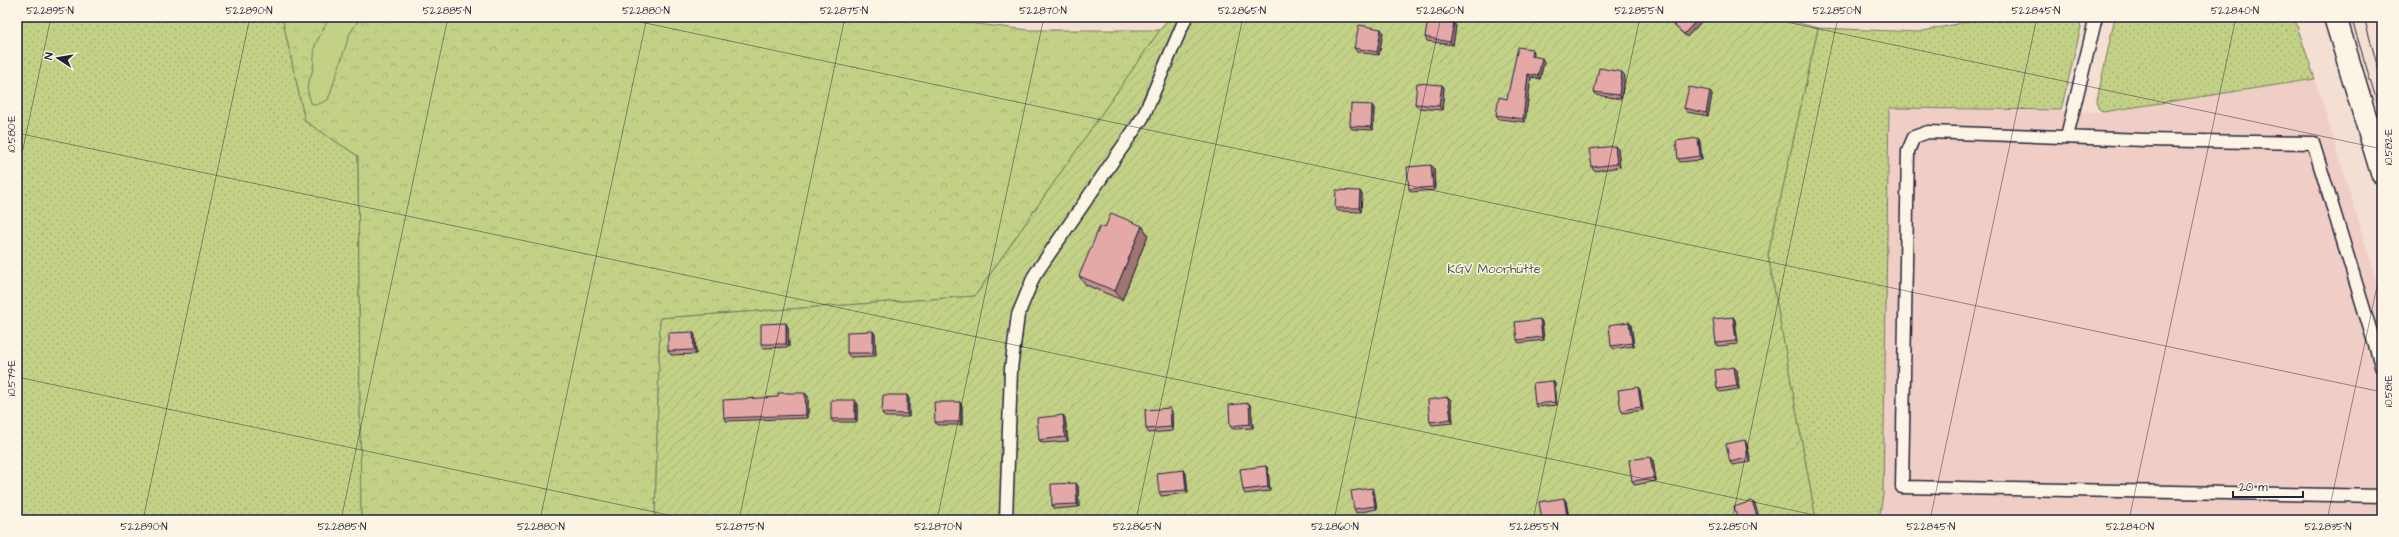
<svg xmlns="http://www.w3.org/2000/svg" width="2399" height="537" font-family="'Architects Daughter',sans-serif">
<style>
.built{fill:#f0cec5}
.grass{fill:url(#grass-dots);stroke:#727a60}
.forest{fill:url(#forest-crowns);stroke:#727a60}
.park{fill:#c2d186;stroke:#727a60}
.garden{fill:url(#garden-furrows);stroke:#727a60}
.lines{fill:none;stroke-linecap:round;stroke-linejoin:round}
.service-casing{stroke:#22223b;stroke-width:15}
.primary-casing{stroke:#22223b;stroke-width:25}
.service{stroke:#fcf5e5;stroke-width:12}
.primary{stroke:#fcf5e5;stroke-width:22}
.tram{stroke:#22223b;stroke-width:1}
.wall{fill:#c49190;stroke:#22223b}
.shaded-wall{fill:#a07675;stroke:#22223b}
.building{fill:#e4a9a7;stroke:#22223b}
.ticks{fill:none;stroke:#22223b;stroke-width:1;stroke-opacity:0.45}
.labels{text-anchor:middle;stroke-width:3;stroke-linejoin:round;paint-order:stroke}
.park-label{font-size:13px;fill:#525752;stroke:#fcf5e5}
.neatline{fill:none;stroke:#22223b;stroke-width:1.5}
.ticks-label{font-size:10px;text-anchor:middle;fill:#22223b}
</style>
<defs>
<pattern id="grass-dots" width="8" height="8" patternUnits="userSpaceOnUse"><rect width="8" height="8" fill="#c2d186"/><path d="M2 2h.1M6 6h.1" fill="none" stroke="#a6b375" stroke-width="1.8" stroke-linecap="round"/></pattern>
<pattern id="forest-crowns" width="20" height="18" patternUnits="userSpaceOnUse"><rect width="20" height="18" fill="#c2d186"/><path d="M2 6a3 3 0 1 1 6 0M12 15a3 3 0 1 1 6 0" fill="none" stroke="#a6b375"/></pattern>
<pattern id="garden-furrows" width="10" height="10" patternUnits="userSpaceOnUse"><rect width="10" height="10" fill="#c2d186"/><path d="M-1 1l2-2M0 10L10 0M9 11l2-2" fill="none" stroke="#a6b375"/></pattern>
</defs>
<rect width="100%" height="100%" fill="#f5ded2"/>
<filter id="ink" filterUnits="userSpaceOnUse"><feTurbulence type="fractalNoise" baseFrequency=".025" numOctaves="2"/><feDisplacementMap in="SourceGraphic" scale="8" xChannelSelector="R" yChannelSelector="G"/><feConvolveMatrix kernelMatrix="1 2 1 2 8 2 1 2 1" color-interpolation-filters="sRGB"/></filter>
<g filter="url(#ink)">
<path class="built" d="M2315,79l67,220v221h-503l4,-25 6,-387 214,4z"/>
<path class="grass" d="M17,17h265l23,104 53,35 3,364h-344z
M1989,17h89l3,10 -20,83 -172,-2 -6,387 -4,25h-63l-48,-265 50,-227 101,4z
M2115,17h179l21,62 -212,33 -5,-4 -1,-8z"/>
<path class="forest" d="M282,17h635l112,13h131l-185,266 -315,22 -5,202h-294l-3,-364 -53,-35z"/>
<path class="park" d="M326,17h35l-11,16 -22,67 -12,5 -5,-2 -4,-15 6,-19 2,-24 13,-25z"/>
<path class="garden" d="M1169,17h606l43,11 -50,227 48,265h-1161l5,-202 315,-22z"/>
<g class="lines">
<g class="service-casing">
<path id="service" d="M2067,136l29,-119
M2382,368l-69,-225 -168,-3 -217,-8 -14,5 -6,14 -6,336 480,9
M1006,520l5,-151 7,-54 16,-39 109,-159 43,-100"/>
</g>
<g class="primary-casing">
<path id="primary" d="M2335,17l47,156"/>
</g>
<use href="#service" class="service"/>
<use href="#primary" class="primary"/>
<path class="tram" d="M2351,17l31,101
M2364,17l18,66"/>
</g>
<path class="wall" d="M1699,18l2,4 -14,15 -17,-15 -3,-3z
M1456,26l-3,19 -26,-4 -2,-4z
M1383,32l-4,23 -22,-3 -3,-4z
M1532,49l2,3 -1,5 11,5 -4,17 -9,-2 -6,45 -26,-3 -3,-4 11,-16z
M1625,76l-4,23 -24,-4 -3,-3z
M1442,85l2,3 -2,22 -24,-2 -3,-4z
M1712,95l-4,21 -21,-4 -3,-4z
M1374,108l-1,22 -21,-1 -2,-3z
M1698,138l2,4 2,18 -22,2 -2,-3z
M1615,146l3,3 2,18 -26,4 -2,-4z
M1431,165l3,3 1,22 -24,2 -2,-3z
M1362,194l-1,18 -23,-1 -3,-3z
M1142,226l6,9 -26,65 -36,-15 -7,-9z
M1733,317l2,3 3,24 -20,2 -2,-3z
M1540,319l2,3 2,18 -25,3 -2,-3z
M1629,322l2,3 3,21 -20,3 -3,-3z
M788,327l1,20 -26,1 -2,-4z
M873,331l2,4 1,21 -26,1 -3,-4z
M693,332l2,4 1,18 -25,1 -3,-4z
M1734,367l3,3 2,19 -19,3 -3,-3z
M1553,381l2,3 2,21 -20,2 -2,-3z
M1640,390l3,20 -20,3 -2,-3z
M907,395l2,4v18h-24l-3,-4z
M808,396v22l-82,3 -2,-3z
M1448,397l3,3 2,23 -21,2 -2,-3z
M855,400l2,3v19h-24l-2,-3z
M960,402l2,4v19h-25l-2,-3z
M1251,407l2,21 -20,1 -3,-3z
M1170,408l2,4 1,19 -24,2 -3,-4z
M1063,415l2,3 3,23 -26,2 -3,-3z
M1747,444l4,18 -19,3 -2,-3z
M1650,457l3,3 3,21 -21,4 -3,-4z
M1266,466l2,3 2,22 -25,3 -2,-4z
M1184,470l2,4 2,19 -27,3 -2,-4z
M1078,486l1,21 -25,2 -2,-4z
M1374,491l3,18 -21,4 -2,-4z
M1566,501l3,18 -5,1h-22z"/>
<path class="shaded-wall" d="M1699,18l2,4 -14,15 -3,-3z
M1454,23l2,3 -3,19 -3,-3z
M1381,29l2,3 -4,23 -2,-3z
M1532,49l2,3 -1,7 -2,-3z
M1542,58l2,4 -4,17 -2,-3z
M1622,72l3,4 -4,23 -2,-4z
M1528,74l3,3 -6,45 -2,-3z
M1442,85l2,3 -2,22 -3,-4z
M1710,91l2,4 -4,21 -2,-3z
M1372,105l2,3 -1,22 -2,-3z
M1698,138l2,4 2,18 -2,-4z
M1615,146l3,3 2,18 -3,-3z
M1431,165l3,3 1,22 -2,-3z
M1360,191l2,3 -1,18 -2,-4z
M1142,226l6,9 -26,65 -7,-9z
M1733,317l2,3 3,24 -2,-3z
M1540,319l2,3 2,18 -2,-3z
M1629,322l2,3 3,21 -2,-3z
M786,323l2,4 1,20 -3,-3z
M873,331l2,4 1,21 -3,-3z
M693,332l2,4 1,18 -2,-4z
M1734,367l3,3 2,19 -2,-3z
M1553,381l2,3 2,21 -2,-3z
M1638,387l2,3 3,20 -2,-3z
M805,393l3,3v22l-2,-3z
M907,395l2,4v18l-2,-3z
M1448,397l3,3 2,23 -2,-4z
M855,400l2,3v19l-2,-3z
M960,402l2,4v19l-2,-3z
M1249,403l2,4 2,21 -3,-4z
M1170,408l2,4 1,19 -2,-4z
M1063,415l2,3 3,23 -3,-4z
M1745,440l2,4 4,18 -3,-4z
M1650,457l3,3 3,21 -2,-3z
M1266,466l2,3 2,22 -2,-4z
M1184,470l2,4 2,19 -2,-3z
M1076,483l2,3 1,21 -2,-3z
M1372,488l2,3 3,18 -2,-3z
M1564,498l2,3 3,18 -2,-3z
M1752,501l3,3 5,16 -2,-1z"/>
<path class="building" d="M1669,17h28l2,1 -15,16 -17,-15z
M1428,19l26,4 -4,19 -25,-5z
M1359,25l22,4 -4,23 -23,-4z
M1518,47l14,2 -1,7 11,2 -4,18 -10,-2 -5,45 -27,-4 3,-18 8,2z
M1599,68l23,4 -3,23 -25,-3z
M1417,83l25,2 -3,21 -24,-2z
M1689,87l21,4 -4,22 -22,-5z
M1351,104l21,1 -1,22 -21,-1z
M1698,138l2,18 -22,3 -2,-18z
M1615,146l2,18 -25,3 -3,-18z
M1431,165l2,22 -24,2 -2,-22z
M1336,190l24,1 -1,17h-24z
M1111,213l31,13 -27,65 -36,-15 21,-50 5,2z
M1733,317l3,24 -20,2 -3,-24z
M1540,319l2,18 -25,3 -2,-18z
M1629,322l3,21 -21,3 -2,-21z
M786,323v21h-25v-20z
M873,331v22h-26v-21z
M693,332l1,18 -26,1v-18z
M1734,367l3,19 -20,3 -2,-19z
M1553,381l2,21 -20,2 -2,-21z
M1638,387l3,20 -20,3 -3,-20z
M778,393h27l1,22 -82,3 -1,-18 55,-3z
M883,395h24v19l-25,-1z
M1448,397l3,22 -21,3 -2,-22z
M831,400h24v19h-24z
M934,402h26v20h-25z
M1249,403l1,21 -20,2 -1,-21z
M1170,408l1,19 -25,2 -1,-19z
M1063,415l2,22 -26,3 -2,-22z
M1745,440l3,18 -18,4 -4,-18z
M1650,457l4,21 -22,3 -3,-21z
M1266,466l2,21 -25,3 -3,-21z
M1184,470l2,20 -27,2 -2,-19z
M1076,483l1,21 -25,1 -1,-21z
M1372,488l3,18 -21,3 -3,-18z
M1564,498l3,18 -6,1 1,3h-20l-3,-18z
M1752,501l6,18 -4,1h-16l-4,-13z
M723,517h26v3h-26z
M933,518h26v2h-26z"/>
</g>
<path class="ticks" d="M617,17l1765,375M1763,17l619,132M17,133l1821,387M17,177l34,-160M17,377l675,143M143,520l107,-503M341,520l107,-503M540,520l107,-503M739,520l106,-503M937,520l107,-503M1136,520l107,-503M1334,520l107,-503M1533,520l107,-503M1732,520l106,-503M1930,520l107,-503M2129,520l107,-503M2327,520l55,-257"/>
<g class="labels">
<g class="park-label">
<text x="1494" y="273">KGV Moorhütte</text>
</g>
</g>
<rect width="2399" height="537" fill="none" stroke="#fcf5e5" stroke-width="44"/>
<g transform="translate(58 58) rotate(282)" stroke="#fcf5e5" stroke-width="3" paint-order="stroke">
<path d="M0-3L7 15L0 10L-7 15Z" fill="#22223b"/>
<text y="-6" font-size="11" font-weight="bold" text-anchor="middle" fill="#22223b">N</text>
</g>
<path d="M2233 491v6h70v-6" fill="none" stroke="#22223b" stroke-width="2"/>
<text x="2239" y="491" font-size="12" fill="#22223b" stroke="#fcf5e5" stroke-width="3" paint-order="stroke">20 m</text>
<rect x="22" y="22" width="2355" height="493" class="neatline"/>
<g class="ticks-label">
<text x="50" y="14">52.2895°N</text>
<text x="249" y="14">52.2890°N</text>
<text x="447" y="14">52.2885°N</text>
<text x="646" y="14">52.2880°N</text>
<text x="844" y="14">52.2875°N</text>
<text x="1043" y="14">52.2870°N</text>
<text x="1242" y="14">52.2865°N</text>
<text x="1440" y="14">52.2860°N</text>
<text x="1639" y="14">52.2855°N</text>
<text x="1837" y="14">52.2850°N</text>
<text x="2036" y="14">52.2845°N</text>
<text x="2235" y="14">52.2840°N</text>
<text transform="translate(11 134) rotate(-90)" y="4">10.580°E</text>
<text transform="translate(2388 147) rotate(-90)" y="4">10.582°E</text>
<text transform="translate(11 378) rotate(-90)" y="4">10.579°E</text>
<text transform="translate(2388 391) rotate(-90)" y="4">10.581°E</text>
<text x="144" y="530">52.2890°N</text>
<text x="342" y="530">52.2885°N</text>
<text x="541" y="530">52.2880°N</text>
<text x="740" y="530">52.2875°N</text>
<text x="938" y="530">52.2870°N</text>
<text x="1137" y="530">52.2865°N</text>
<text x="1335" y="530">52.2860°N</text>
<text x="1534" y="530">52.2855°N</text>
<text x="1733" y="530">52.2850°N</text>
<text x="1931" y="530">52.2845°N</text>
<text x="2130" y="530">52.2840°N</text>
<text x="2328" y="530">52.2835°N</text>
</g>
</svg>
